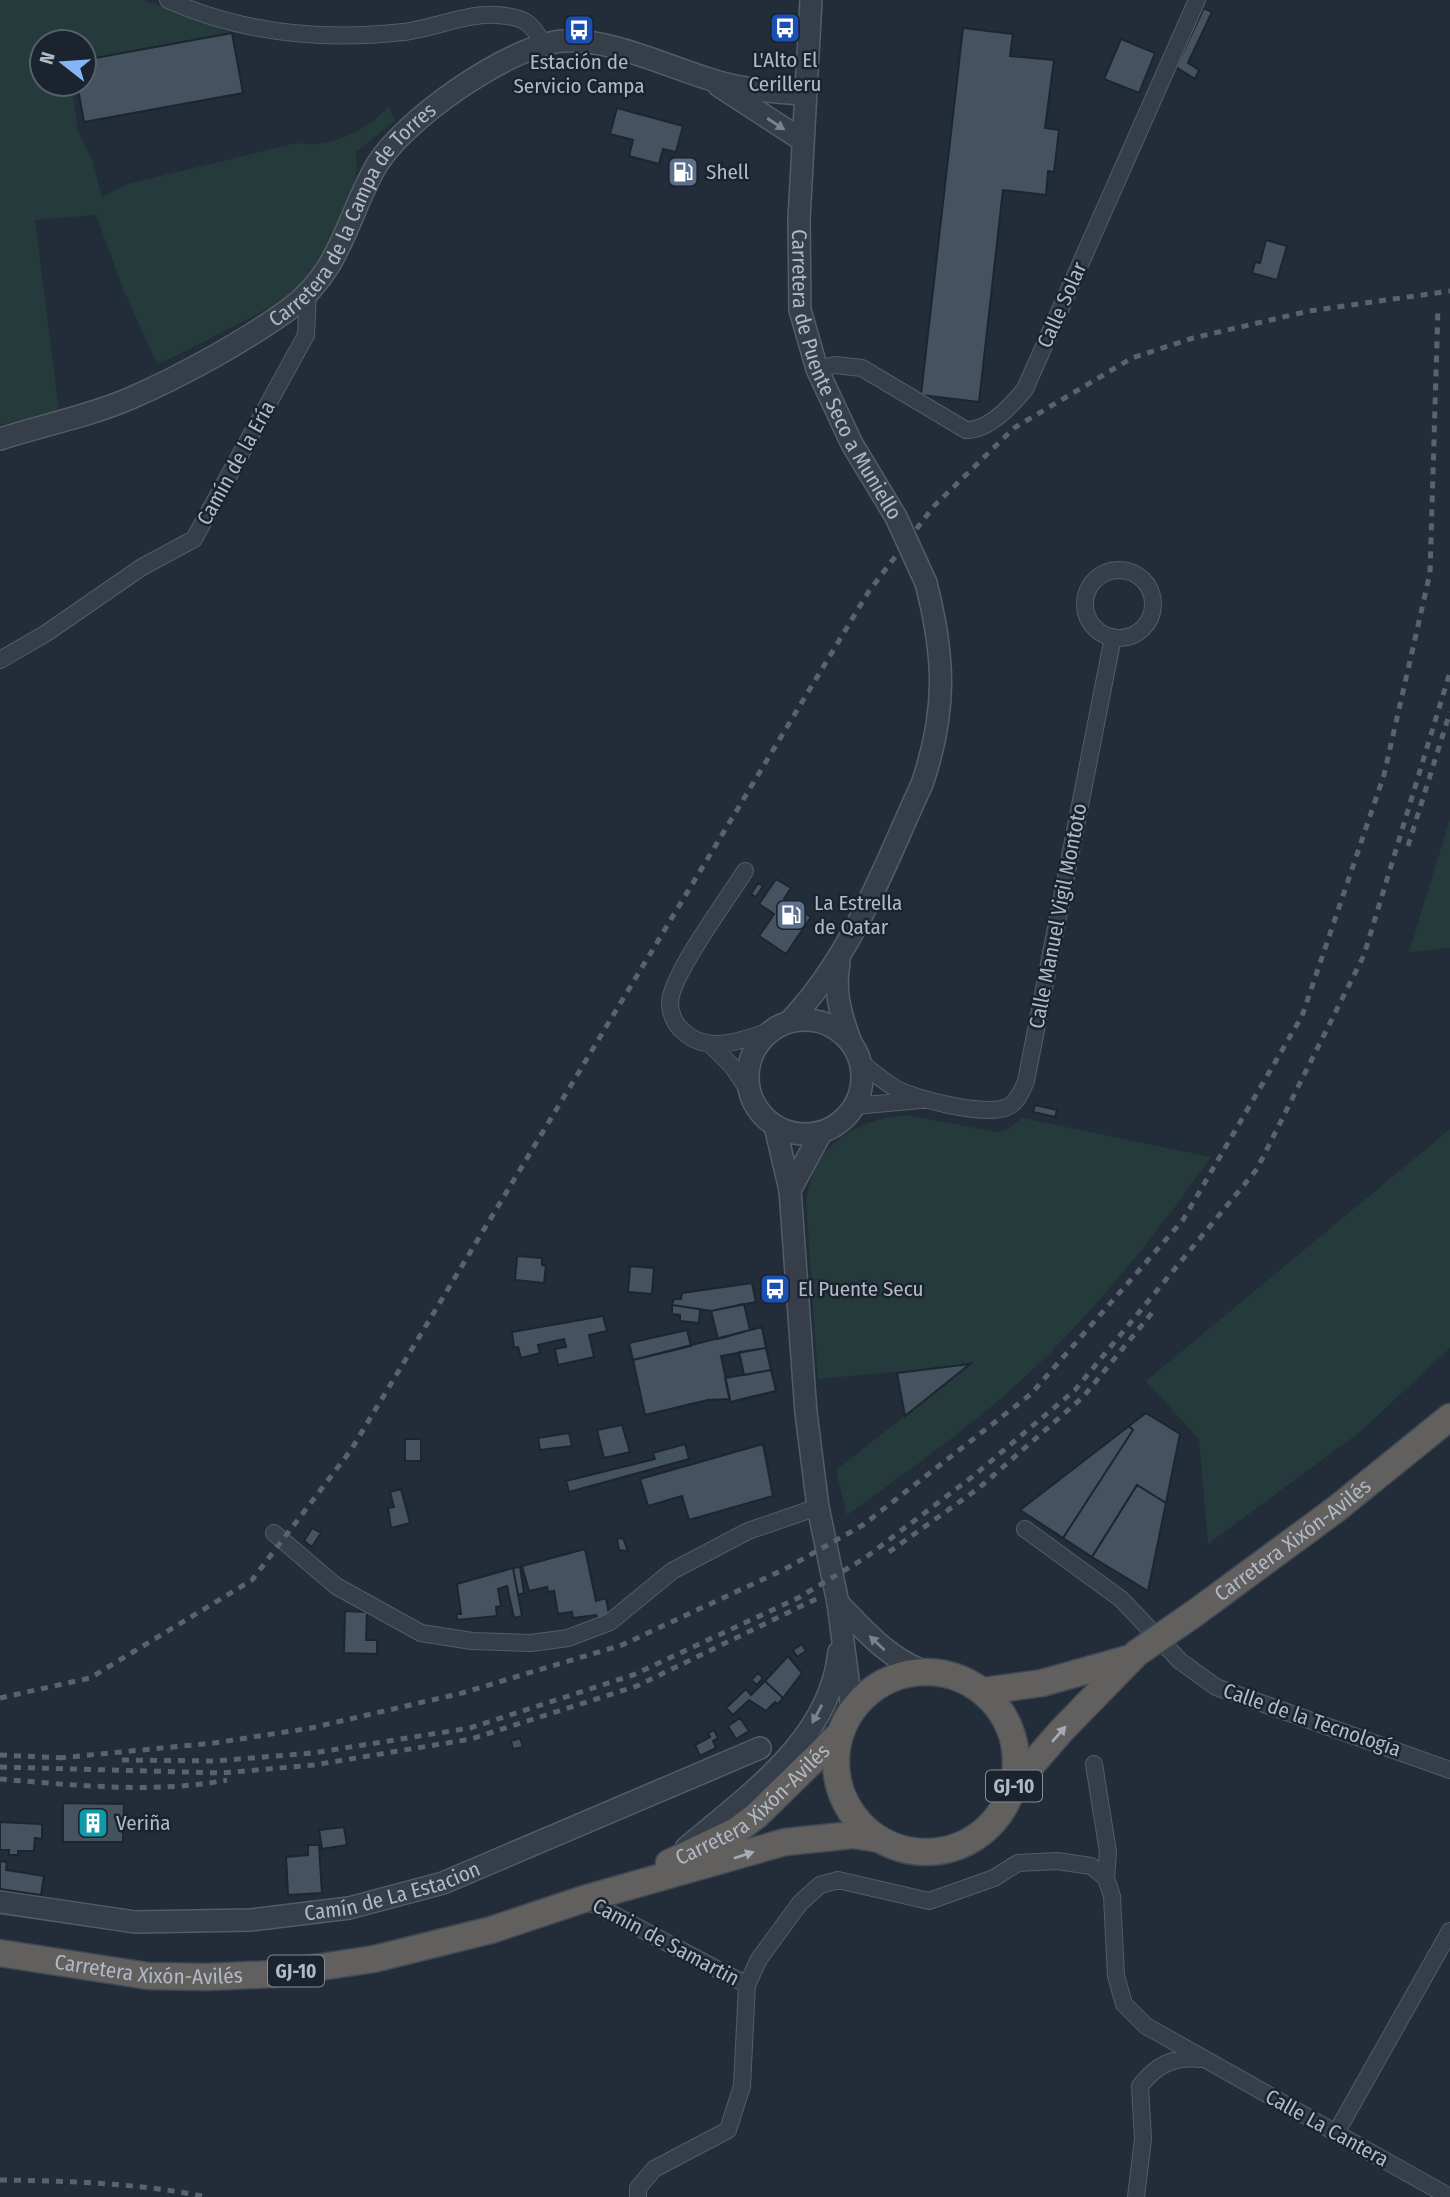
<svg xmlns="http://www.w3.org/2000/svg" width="1450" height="2197" font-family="'Fira Sans Condensed',sans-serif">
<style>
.green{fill:#253a3b}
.building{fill:#455260;stroke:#1d2530;stroke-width:2}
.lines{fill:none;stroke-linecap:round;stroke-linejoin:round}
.minor-casing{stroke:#535c67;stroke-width:18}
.tertiary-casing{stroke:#535c67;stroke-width:24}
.trunk-casing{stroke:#404954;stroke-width:29}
.minor{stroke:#353e49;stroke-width:16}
.tertiary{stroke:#353e49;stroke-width:21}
.trunk{stroke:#61605e;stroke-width:26}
.rail{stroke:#576370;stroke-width:5;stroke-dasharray:7 7;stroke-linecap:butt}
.tertiary-bridge-casing{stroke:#535c67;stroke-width:24;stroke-linecap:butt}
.trunk-bridge-casing{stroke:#404954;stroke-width:29;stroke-linecap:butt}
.tertiary-bridge{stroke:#353e49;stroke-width:21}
.trunk-bridge{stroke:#61605e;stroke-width:26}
.oneway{fill:#79828d}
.oneway2{fill:#a4acb6}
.labels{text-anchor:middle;stroke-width:5;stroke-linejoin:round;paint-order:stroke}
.shield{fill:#1b232e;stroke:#838c98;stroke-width:2}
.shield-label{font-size:19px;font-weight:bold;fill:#b0b9c5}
.poi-label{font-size:21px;fill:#b0b9c5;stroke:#1b232e;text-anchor:start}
.street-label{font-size:21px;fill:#b0b9c5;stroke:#1b232e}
</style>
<rect width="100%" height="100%" fill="#222d39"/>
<path class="green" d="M0,0h144l88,33 -148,27v-18h-42v42h12l4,9 -1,-9h14l7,47 14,28 10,38 26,-13 168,-41c34,6 70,-12 93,-37l6,15 -39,31c3,22 -4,40 -11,62 -24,68 -55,84 -117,115 -24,12 -46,25 -71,35l-34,-75 -27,-74 -61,5 24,190 -59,15z
M1450,819v129l-41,4z
M907,1115l89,17 12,-3 14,-11 189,39c-44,64 -105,139 -159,194 -61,62 -135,113 -205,164l-11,-45 133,-105 -151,14 -12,-178c7,-55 48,-82 101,-86z
M1450,1129v219l-90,84 -152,112 -9,-105 -53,-58z"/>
<path class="building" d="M1204,8l8,4 -24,51 11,7 -4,9 -19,-12z
M963,28l50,6 -3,22 44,4 -9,68 14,2 -5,42 -6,-1 -2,24 -43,-5 -24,212 -58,-7z
M232,33l11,60 -159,29 -7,-38h7v-24z
M1121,39l34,14 -16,40 -35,-14z
M617,108l66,18 -7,26 -13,-3 -4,15 -30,-8 4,-16 -23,-6z
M1266,240l21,6 -10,34 -25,-7 3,-11 5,1z
M776,879l15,9 -7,11 27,18 -25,37 -27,-18 15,-22 -15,-10z
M758,883l5,3 -7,11 -5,-3z
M1035,1105l22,5 -2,7 -22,-5z
M517,1256l25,2v7l4,1 -2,17 -29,-3z
M630,1266l24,2 -2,26 -24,-2z
M752,1283l4,19 -45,9 -39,-6 2,-6h7l1,-6z
M744,1304l6,26 -32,9 -7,-28z
M672,1305l28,4 -1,14 -19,-2v-6l-8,-1z
M603,1316l4,15 -18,4 5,22 -36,8 -3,-16 11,-2 -2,-8 -26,6 2,8 -19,5 -3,-11 -4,1 -2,-16z
M762,1327l4,21 -45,8 9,43 -22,1 -63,15 -12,-55z
M687,1330l4,16 -58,14 -4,-17z
M766,1348l5,22 -27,5 -5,-23z
M970,1364l-65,52 -8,-43z
M771,1370l5,21 -46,11 -5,-24z
M1146,1413l34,21 -14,69 -29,-18 -45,72 -29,-19 70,-108 -4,-4z
M622,1425l8,27 -26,6 -7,-28z
M1129,1426l4,4 -70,108 -43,-28z
M569,1433l3,13 -32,4 -2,-12z
M405,1439h16v22h-16z
M685,1444l4,15 -120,33 -3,-11 89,-22 -2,-6z
M763,1444l10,52 -84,24 -7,-24 -34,10 -8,-27z
M1137,1485l29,18 -18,88 -56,-34z
M401,1489l9,34 -19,5 -3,-20 6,-1 -4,-15z
M312,1528l9,5 -9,14 -8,-6z
M623,1538l5,13h-1l-8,-1 -2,-11z
M585,1549l11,52 10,-3 3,16 -11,5 -2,-4 -23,3 -1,-6 -14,2 -4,-23 -6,1 -1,-5 -18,4 -7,-25z
M520,1567l4,26 -6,2 -5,-27z
M513,1568l9,48 -8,2 -7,-32 -9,3 3,17 -5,1 1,9 -40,4 -1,-6h5l-4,-30z
M345,1611l22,1 -1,28h11v14l-33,-1z
M802,1644l4,7 -9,6 -4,-7z
M788,1656l14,17 -19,25 -18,-17z
M758,1673l5,5 -6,7 -6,-5z
M765,1681l18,17 -5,6 -3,-2 -9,9 -17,-11 -16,15 -7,-7 20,-19 5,6z
M740,1718l9,13 -13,8 -8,-13z
M714,1730l4,8 -5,3 3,7 -16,8 -5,-11 15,-8 -2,-4z
M520,1738l3,9 -10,2 -2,-8z
M63,1803l61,1 -1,38h-60z
M0,1822l42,2v15l-7,-1 -1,13h-16v4h-9v-5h-9z
M344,1827l3,18 -25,4 -3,-19z
M308,1845h11l3,48 -34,2 -2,-38 22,-2z
M0,1861l7,1 -1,8 38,6 -3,19 -41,-6z"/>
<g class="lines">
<g class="minor-casing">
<path id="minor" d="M168,0c74,33 155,41 235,32 28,-3 67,-20 94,-17 26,2 34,6 46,29
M817,369l18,-4 27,3 104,62c22,1 46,-25 59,-41l172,-389
M1085 604a34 34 0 1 1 68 0a34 34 0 1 1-68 0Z
M0,660l45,-26 97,-67 52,-28 112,-204 2,-44
M745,871c-16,26 -75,105 -75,132 0,10 5,22 13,28 24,24 60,9 87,0
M710,1044l22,22 17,25
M860,1062c12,9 23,19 35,26 19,11 92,29 112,19 10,-4 15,-16 19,-26l87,-444
M854,1106l67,-6
M1025,1529l96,70 59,62 36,26 234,83
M274,1533l62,53 85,47 51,8 59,2 37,-5 42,-16 62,-51 76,-40 70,-24
M1094,1764l14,88 -2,26 6,18 4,80 8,28 22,22 304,171
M584,1899l163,86
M1336,2133l114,-202
M638,2197v-9l16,-19 74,-39 14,-44 5,-101 12,-26 41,-56 20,-18 18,-5 91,21 65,-23 24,-15 39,-2 34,5 15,12
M1136,2197l7,-58 -3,-53c16,-21 34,-30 61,-27"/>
</g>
<g class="tertiary-casing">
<g id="tertiary">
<path id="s1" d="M811,0l-12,219 1,91 17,59 35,75 44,73"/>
<path d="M719,86l83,54"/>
<path id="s2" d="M0,439c43,-14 90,-23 131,-41 49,-21 114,-57 157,-88 52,-37 58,-90 87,-142 26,-47 135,-123 188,-127 45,-3 101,24 143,37 31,11 66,14 99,16"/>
<path d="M839,963c-5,28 1,50 11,77"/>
<circle cx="805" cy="1077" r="57"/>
<path d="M790,1021c63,-66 94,-155 132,-237 25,-73 23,-127 4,-201"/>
<path d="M775,1126l15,64 16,223 12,94 20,96 14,107"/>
<path d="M790,1190l31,-57"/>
<path d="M838,1603c27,28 49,54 85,68"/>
<path d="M686,1848c62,-53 144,-108 153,-196"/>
<path id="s3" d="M0,1902l135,20 116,-2 98,-12 94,-25 317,-135"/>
</g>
</g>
<g class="trunk-casing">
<g id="trunk">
<path id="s4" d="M1195,1613l140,-103 115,-93"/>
<circle cx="926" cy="1762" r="90"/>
<path d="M984,1691l58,-8 89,-25"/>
<path d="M1014,1785l48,-55 75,-77"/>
<path id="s5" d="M669,1863l67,-32 21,-16 83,-81"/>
<path id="s6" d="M0,1953l148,23 59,1 67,-3 100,-15 117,-29 93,-31 201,-57 68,-7 26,4"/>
</g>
</g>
<use href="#minor" class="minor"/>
<use href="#tertiary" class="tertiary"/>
<use href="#trunk" class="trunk"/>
<path class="rail" d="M1408,846l42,-134
M889,1552l90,-64 104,-91 73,-89
M0,1698l90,-20 162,-98 99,-130 518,-859 65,-85 80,-78 118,-70 61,-20 116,-27 141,-20
M0,1755l66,3
M59,1758l155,-15 97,-15 151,-35 160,-48 163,-76 78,-44 168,-131 152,-174 119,-204 82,-241 46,-202 8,-265
M122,1760l92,1 99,-8 157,-25 163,-53 165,-77 67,-40 107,-81 103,-87 182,-221 107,-214 86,-283
M0,1767l222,6 92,-8 157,-26 166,-53 181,-88
M0,1779c73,6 155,15 227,1
M0,2180c69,1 139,3 207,17"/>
<g class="tertiary-bridge-casing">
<path id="tertiary-bridge" d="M896,517l30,66"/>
</g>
<g class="trunk-bridge-casing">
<path id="trunk-bridge" d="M1137,1653l58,-40"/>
</g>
<use href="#tertiary-bridge" class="tertiary-bridge"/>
<use href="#trunk-bridge" class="trunk-bridge"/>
</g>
<defs><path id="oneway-solid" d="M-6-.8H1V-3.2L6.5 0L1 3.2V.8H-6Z" transform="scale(1.75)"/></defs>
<g class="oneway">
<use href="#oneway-solid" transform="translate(776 124) rotate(33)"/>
<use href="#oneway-solid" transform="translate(877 1643) rotate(-137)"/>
<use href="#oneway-solid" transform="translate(817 1714) rotate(118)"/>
</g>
<g class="oneway2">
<use href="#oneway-solid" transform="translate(1059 1734) rotate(-49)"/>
<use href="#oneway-solid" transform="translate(744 1855) rotate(-18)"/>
</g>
<defs>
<g id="bus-square" transform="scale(1.575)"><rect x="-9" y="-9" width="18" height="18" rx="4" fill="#1a4fb4" stroke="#1b232e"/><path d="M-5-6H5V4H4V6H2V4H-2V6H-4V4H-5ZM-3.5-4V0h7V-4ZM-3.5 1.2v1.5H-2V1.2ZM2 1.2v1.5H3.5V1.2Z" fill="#fff"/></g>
<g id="fuel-square" transform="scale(1.575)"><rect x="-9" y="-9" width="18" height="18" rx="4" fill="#5c6f8a" stroke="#1b232e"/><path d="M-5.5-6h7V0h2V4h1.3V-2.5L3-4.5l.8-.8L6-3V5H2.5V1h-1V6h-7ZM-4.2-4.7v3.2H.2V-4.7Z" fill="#fff"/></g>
<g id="building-square" transform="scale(1.575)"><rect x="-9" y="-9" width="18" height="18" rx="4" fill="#0f9aa8" stroke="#1b232e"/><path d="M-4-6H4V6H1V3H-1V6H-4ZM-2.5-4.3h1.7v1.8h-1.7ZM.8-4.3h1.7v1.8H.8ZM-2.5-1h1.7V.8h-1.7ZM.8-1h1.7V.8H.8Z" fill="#fff"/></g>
</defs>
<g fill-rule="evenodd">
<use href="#bus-square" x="785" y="28"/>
<use href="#bus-square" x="579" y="30"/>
<use href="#fuel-square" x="683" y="172"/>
<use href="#fuel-square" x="791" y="915"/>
<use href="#bus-square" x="775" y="1289"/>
<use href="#building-square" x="93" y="1823"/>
</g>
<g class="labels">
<g class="shield">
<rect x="986" y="1770.5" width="56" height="31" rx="5"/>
<rect x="268" y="1955.5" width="56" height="31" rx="5"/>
</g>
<g class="shield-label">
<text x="1014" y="1793">GJ-10</text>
<text x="296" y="1978">GJ-10</text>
</g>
<g class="poi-label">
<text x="785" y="67" text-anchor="middle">L'Alto El<tspan x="785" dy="24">Cerilleru</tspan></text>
<text x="579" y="69" text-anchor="middle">Estación de<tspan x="579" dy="24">Servicio Campa</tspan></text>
<text x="706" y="179">Shell</text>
<text x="814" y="910">La Estrella<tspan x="814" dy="24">de Qatar</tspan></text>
<text x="798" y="1296">El Puente Secu</text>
<text x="116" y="1830">Veriña</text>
</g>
<g class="street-label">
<text dy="7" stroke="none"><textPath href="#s2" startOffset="434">Carretera de la Campa de Torres</textPath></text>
<text transform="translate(1062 305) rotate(-66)" y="7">Calle Solar</text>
<text dy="7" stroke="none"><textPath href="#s1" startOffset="385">Carretera de Puente Seco a Muniello</textPath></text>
<text transform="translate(236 463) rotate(-61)" y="7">Camín de la Ería</text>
<text transform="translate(1058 916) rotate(-79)" y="7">Calle Manuel Vigil Montoto</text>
<text dy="7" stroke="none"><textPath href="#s4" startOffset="122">Carretera Xixón-Avilés</textPath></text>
<text transform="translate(1312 1720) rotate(19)" y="7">Calle de la Tecnología</text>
<text dy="7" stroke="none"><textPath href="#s5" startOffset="103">Carretera Xixón-Avilés</textPath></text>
<text dy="7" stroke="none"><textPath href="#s3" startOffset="397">Camín de La Estacion</textPath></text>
<text transform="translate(666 1942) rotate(28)" y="7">Camin de Samartin</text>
<text dy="7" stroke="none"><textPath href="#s6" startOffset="150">Carretera Xixón-Avilés</textPath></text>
<text transform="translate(1327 2128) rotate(29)" y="7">Calle La Cantera</text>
</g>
</g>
<g transform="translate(63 63) rotate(287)"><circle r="33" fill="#1b232e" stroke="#575f6a" stroke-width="2"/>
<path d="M0-5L12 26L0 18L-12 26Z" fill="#86b5f5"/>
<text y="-10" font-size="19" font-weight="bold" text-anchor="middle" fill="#b0b9c5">N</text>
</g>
</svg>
